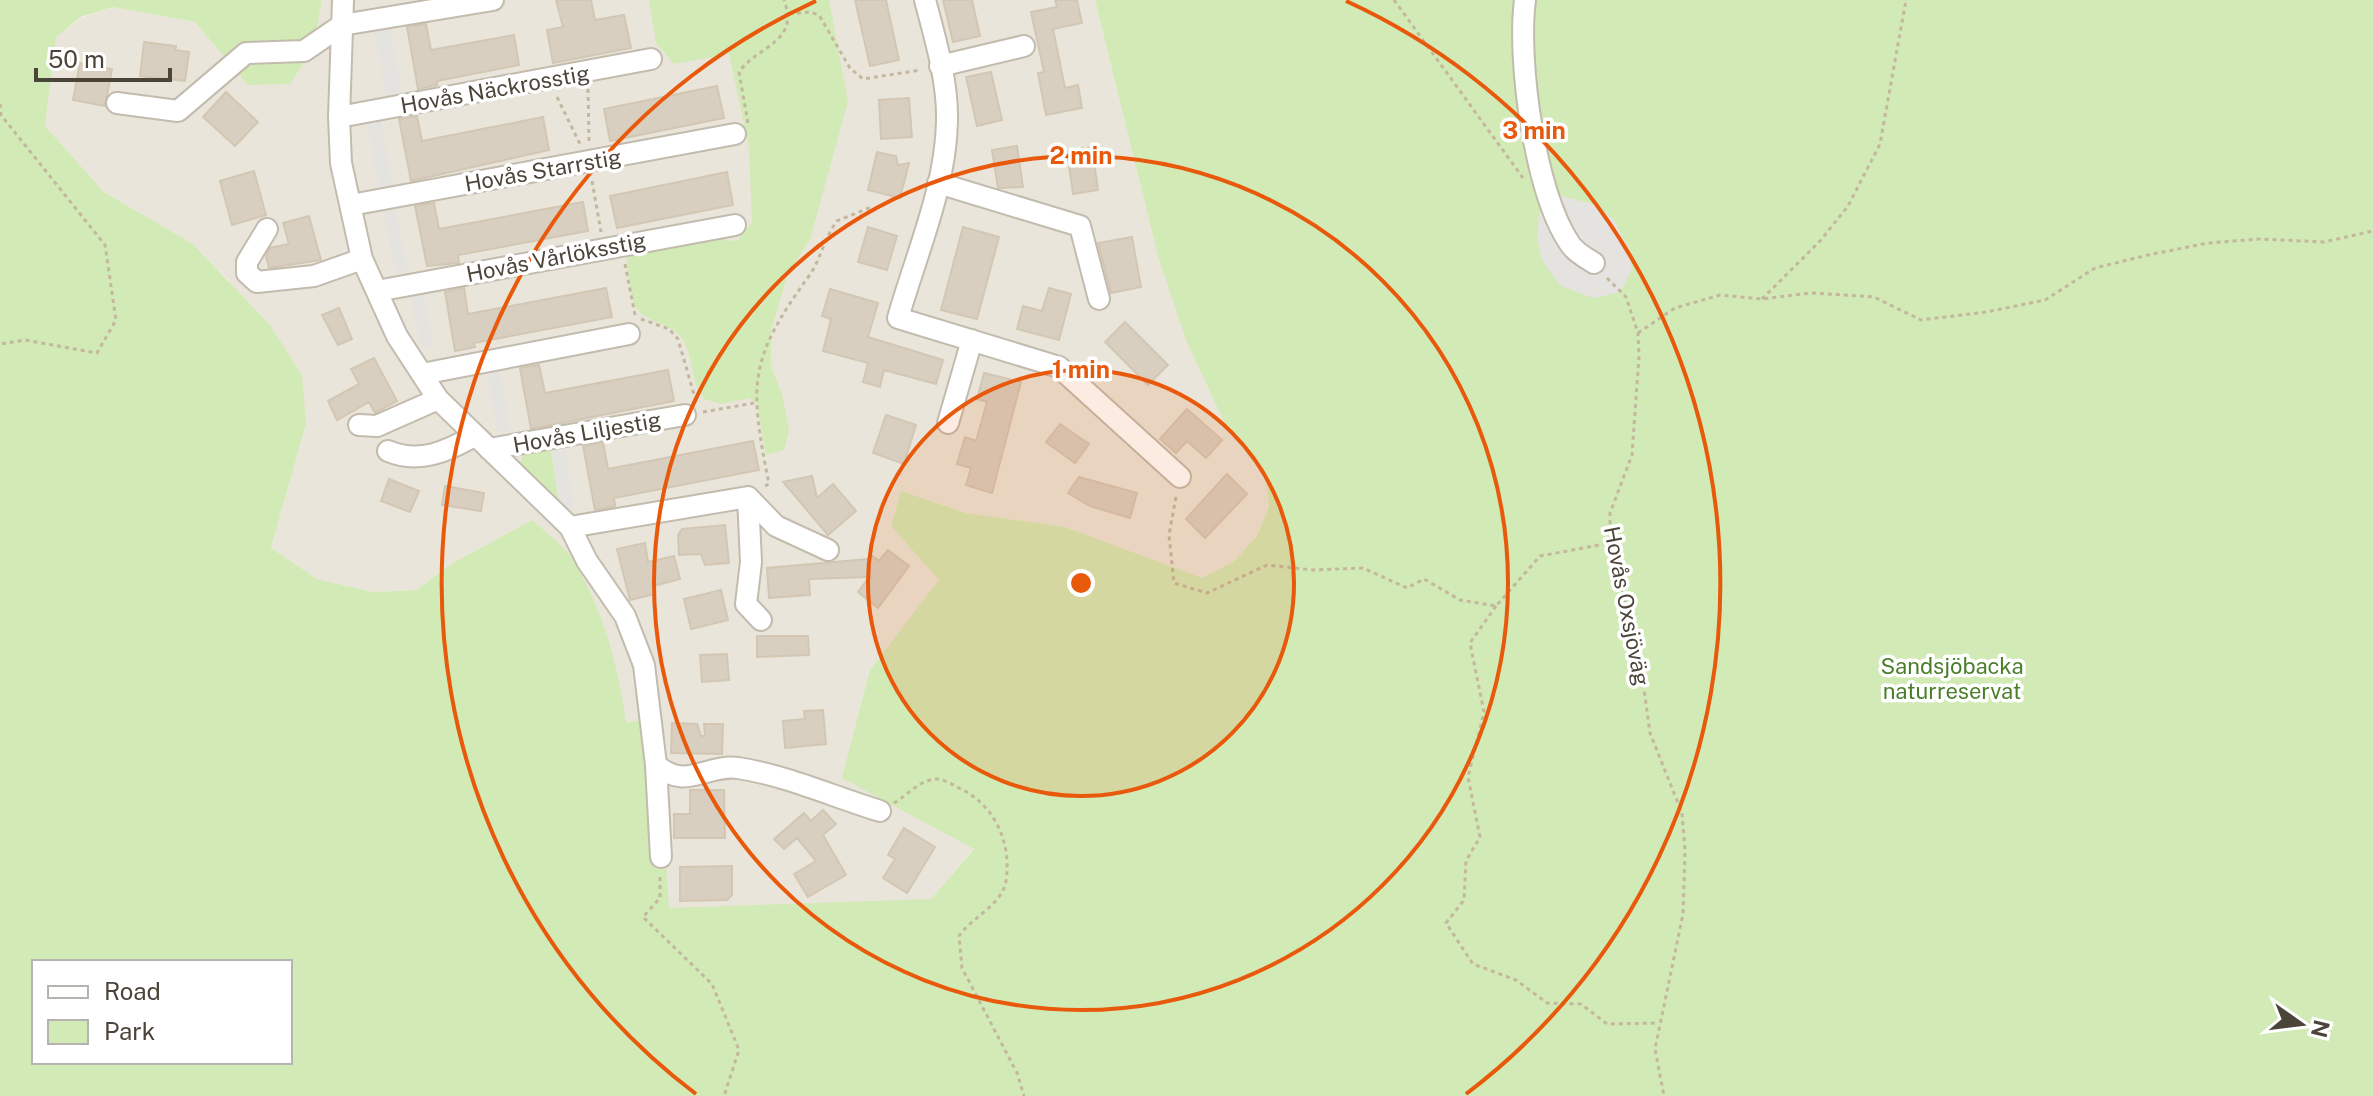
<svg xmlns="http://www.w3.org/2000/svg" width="2373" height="1096" font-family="'Public Sans',sans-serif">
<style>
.residential{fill:#eae5da}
.green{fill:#d2eab5;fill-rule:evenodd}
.parking{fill:#e5e3e0}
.building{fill:#d8cfc1;stroke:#d3c7b4;stroke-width:2}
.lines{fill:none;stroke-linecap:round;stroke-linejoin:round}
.minor-casing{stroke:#c2bbae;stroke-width:24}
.path{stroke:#c4b79f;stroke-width:3;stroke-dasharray:4 4;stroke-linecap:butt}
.minor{stroke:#fff;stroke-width:20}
.ring{fill:none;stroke:#e8590c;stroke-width:4}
.labels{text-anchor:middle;stroke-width:7;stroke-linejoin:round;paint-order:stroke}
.street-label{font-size:22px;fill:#4b4439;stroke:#fff}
.park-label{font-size:22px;fill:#4a7f2a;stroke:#fff}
.centre{fill:#e8590c;stroke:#fff;stroke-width:4}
.ring-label{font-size:24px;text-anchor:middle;font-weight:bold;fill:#e8590c;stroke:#fff;stroke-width:7;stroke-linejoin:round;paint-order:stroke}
</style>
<rect width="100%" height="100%" fill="#f6f3ec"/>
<path class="residential" d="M322,0h773l62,253 69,173 39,48 4,31 -12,31 -24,26 -31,17 -137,-52 -99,-14 -65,-21 -10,34 49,54 -70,90 104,178 -47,56 -273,16 -122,-400 -79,43 -37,27 -43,2 -56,-13 -46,-31 35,-124 -77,-143 -36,-37 -89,-52 -59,-66 11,-89 25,-19 32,-11 82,15 54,63 65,-38z"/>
<path class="green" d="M0,0h322l-8,47 -24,37 -42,1 -53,-63 -82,-15 -32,10 -25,20 -11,89 59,66 89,52 77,81 32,50 4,49 -35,124 46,31 56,13 43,-2 37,-27 79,-43c13,12 31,24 40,39 30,46 47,110 54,164l30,-6 13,191 262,-9 43,-50 -132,-71 28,-108 69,-90 -48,-54 10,-35 65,22 99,14 137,51 31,-16 24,-26 12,-30 -4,-32 -39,-48 -40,-86 -29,-87 -62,-253h1278v1096h-2373zM34,962h256v100h-256z
M649,0h180l19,102 -38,137 -23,37 -16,55v36l11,27 7,36 -5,20 -18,5 -9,-51 -8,-6 -28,6 -17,-5c-14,-18 -10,-40 -21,-59 -10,-19 -40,-15 -49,-36 -6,-16 -6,-39 -9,-56l95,-16 8,9 10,-1 14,-18 -3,-75 -20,-93 -55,10 -18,-21z
M550,444l9,58 -39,-39 6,-12z"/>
<path class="parking" d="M390,27l13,65 -17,3 -12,-64z
M380,118l13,68 -14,2 -13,-68z
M1561,196l32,8 21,16 15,29 3,21 -12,22 -27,6 -32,-12 -18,-24 -6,-23 2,-26z
M394,204l14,66 -12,2 -14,-66z
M423,291l11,54 -13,3 -11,-54z
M500,371l10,60 -13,2 -10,-60z
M564,442l10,64 -14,2 -10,-64z"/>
<path class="building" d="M556,0h35l4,20 29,-5 7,33 -78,15 -6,-33 16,-3z
M855,0h31l13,60 -29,6z
M943,0h29l8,36 -27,6z
M1055,0h22l5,23 -29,6 12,59 13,-3 4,23 -36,7 -8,-42 6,-1 -13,-60 26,-5z
M426,24l5,26 83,-15 5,30 -82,16v4l-19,4 -11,-62z
M144,42l32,4 -1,4 14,2 -4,29 -45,-5z
M80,63l32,6 -7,37 -32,-6z
M991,72l11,48 -25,6 -11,-49z
M717,86l7,32 -114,23 -6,-32z
M226,92l32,30 -23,24 -32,-29z
M909,98l3,39 -31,2 -2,-39z
M417,116l5,25 121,-24 6,33 -138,31 -12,-62z
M1017,146l6,41 -25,1 -6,-38z
M1092,147l6,43 -25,4 -6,-43z
M877,152l19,4 2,9 11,-2 -9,35 -32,-8z
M254,171l12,44 -34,10 -12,-44z
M727,172l6,33 -116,23 -7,-32z
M583,202l5,29 -130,24 1,8 -32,3 -12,-60 19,-3 5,26z
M309,216l12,44 -52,8 -3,-12 4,-8 19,-4 -6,-21z
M868,227l29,9 -10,34 -29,-8z
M963,227l36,10 -22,82 -36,-9z
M1132,237l9,50 -30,6 -13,-50z
M464,288l4,26 138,-26 6,29 -138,26 1,4 -20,4 -10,-59z
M1049,288l22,6 -12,46 -42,-11 6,-23 19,5z
M830,289l48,14 -10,34 75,23 -7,24 -52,-14 -4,17 -17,-5 5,-19 -45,-12 8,-32 -9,-3z
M339,308l13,31 -14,6 -16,-30z
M1125,322l43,43 -20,20 -43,-43z
M374,358l23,43 -22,12 -6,-11 -32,18 -9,-19 31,-17 -8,-15z
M539,365l6,28 123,-23 6,31 -143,28 -11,-61z
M984,373l37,9 -29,111 -26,-8 5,-17 -14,-4 8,-27 11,4 11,-39 -10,-3z
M1187,409l35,31 -16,18 -19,-17 -11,12 -16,-14z
M886,415l30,10 -12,39 -31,-11z
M1060,424l29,20 -14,19 -29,-21z
M753,441l6,29 -145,28 1,8 -20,4 -12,-64 20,-4 5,27z
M1227,474l20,20 -42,44 -19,-19z
M812,476l5,22 16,-14 23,27 -28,24 -45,-53z
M1079,477l58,16 -7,25 -40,-12 -22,-13z
M389,479l30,12 -9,21 -29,-11z
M445,486l39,7 -3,18 -39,-6z
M725,525l4,38 -24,2 -4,-11 -22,1 -1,-20 4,-6z
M645,543l3,19 26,-6 6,23 -27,7 2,8 -25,6 -13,-51z
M888,550l21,16 -31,42 -20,-16 11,-15 -60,2 1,16 -41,3 -2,-30 101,-9 3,-4 8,6z
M721,590l7,30 -37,9 -7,-30z
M757,636h51l1,19 -52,2z
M727,654l2,26 -27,2 -2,-27z
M823,710l3,34 -41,4 -2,-27 22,-2 -1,-8z
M672,723l25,1 4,12h4l-1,-12h19l-1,30 -51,-1z
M690,790h34l1,48h-51v-24h16z
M823,810l13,14 -13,11 23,40 -38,22 -14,-23 22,-13 -19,-23 -13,11 -10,-10 30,-26 7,8z
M904,828l31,19 -28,46 -24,-15 12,-19 -7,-4z
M732,866v29l-5,5 -47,1v-34z"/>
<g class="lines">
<g class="minor-casing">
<path id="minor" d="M343,0l-4,117 2,46 21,96 35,77 41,63 132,128 17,34 38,55 19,49 12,100c31,26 49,-1 82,3 47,7 96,29 142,43
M925,0c10,38 23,81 22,121 -1,66 -31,134 -49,197l161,49 121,110
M1525,0c-8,61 10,193 45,244 5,8 16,14 24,19
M940,66l84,-20
M117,103l61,8 68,-58 58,-2 38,-26 151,-25
M339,117l312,-58
M938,183l142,43 19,73
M351,205l384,-71
M267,229l-20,33v11l10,9 57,-6 48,-17
M377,291l358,-66
M422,374l207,-40
M948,423l24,-83
M359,425l18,1 61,-27
M489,449l196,-34
M388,451c31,13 58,1 86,-15
M748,497l3,65 -5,42 15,16
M748,497l28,29 52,24
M570,527l178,-30
M656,765l5,92"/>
</g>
<path class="path" d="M1394,0l129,178
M789,14l21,-2 9,3 31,53 13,11 58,-9
M588,89l1,52
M557,97l23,47
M0,104l1,11 104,130 11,75 -19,33 -72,-13 -25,4
M748,123l-9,-51c19,-27 61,-29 45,-72
M592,181l9,51
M625,264l10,51
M1607,278l19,19 12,36 1,24 -7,98 -22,58v30l30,117 10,73 32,80 3,38 -2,63 -28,135 9,47
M1762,299l59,-59 27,-34 32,-62 26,-144
M641,319l28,10 9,10 17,59
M1638,333l37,-25 45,-13 42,4 49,-6 63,4 47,23 65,-8 59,-12 50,-32 53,-13 60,-12 52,-4 64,3 49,-11
M703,412l51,-9
M765,486l4,-2c-20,-100 -21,-124 40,-208 12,-17 15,-38 28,-55l34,-14
M1176,497l-7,38 5,48 33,10 60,-28 46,5 50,-2 44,20 17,-9 36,21 36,6 44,-50 70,-13
M1496,606l-26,37 14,69 -16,65 12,60 -14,24 -2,39 -18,23 27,41 43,16 31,23 34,1 26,20 51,-1
M894,803c14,-8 26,-24 43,-24 7,0 16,6 22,9 35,16 53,54 47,93 -4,24 -34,36 -47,55l3,32 55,105 7,23
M660,877v21l-17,19 69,67 27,66 -15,46"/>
<use href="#minor" class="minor"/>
</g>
<circle cx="1081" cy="583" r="213" fill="#e8590c" fill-opacity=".12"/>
<g class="ring">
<circle cx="1081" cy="583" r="213"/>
<circle cx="1081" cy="583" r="427"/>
<path d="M696 1094A640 640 0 0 1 816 1M1346 1A640 640 0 0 1 1466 1094"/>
</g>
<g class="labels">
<g class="street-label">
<text transform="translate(495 89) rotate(-10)" y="8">Hovås Näckrosstig</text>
<text transform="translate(543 170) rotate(-10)" y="8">Hovås Starrstig</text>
<text transform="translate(556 257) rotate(-11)" y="8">Hovås Vårlöksstig</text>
<text transform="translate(587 432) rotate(-10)" y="8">Hovås Liljestig</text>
<text transform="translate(1627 606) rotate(79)" y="8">Hovås Oxsjöväg</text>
</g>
<g class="park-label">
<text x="1952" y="674">Sandsjöbacka<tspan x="1952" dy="25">naturreservat</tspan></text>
</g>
</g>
<circle cx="1081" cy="583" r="12" class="centre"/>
<g class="ring-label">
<text x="1534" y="139">3 min</text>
<text x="1081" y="164">2 min</text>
<text x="1081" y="378">1 min</text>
</g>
<rect x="32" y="960" width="260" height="104" fill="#ffffff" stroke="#b7b4b0" stroke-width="2"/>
<rect x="48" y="986" width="40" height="12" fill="#ffffff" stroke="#b7b4b0" stroke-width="2"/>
<text x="104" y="1000" font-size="24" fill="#4b4439">Road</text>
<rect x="48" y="1020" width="40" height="24" fill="#d2eab5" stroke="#b7b4b0" stroke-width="2"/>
<text x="104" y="1040" font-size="24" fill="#4b4439">Park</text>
<g transform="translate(2301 1024) rotate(104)" stroke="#ffffff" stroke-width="6" paint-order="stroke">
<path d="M0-6L14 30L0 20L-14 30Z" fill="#4b4439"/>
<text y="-12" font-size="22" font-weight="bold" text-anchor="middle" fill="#4b4439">N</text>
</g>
<path d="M36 68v12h134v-12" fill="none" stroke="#4b4439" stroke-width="4"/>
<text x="48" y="68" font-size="24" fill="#4b4439" stroke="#ffffff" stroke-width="6" paint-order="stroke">50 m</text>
</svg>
